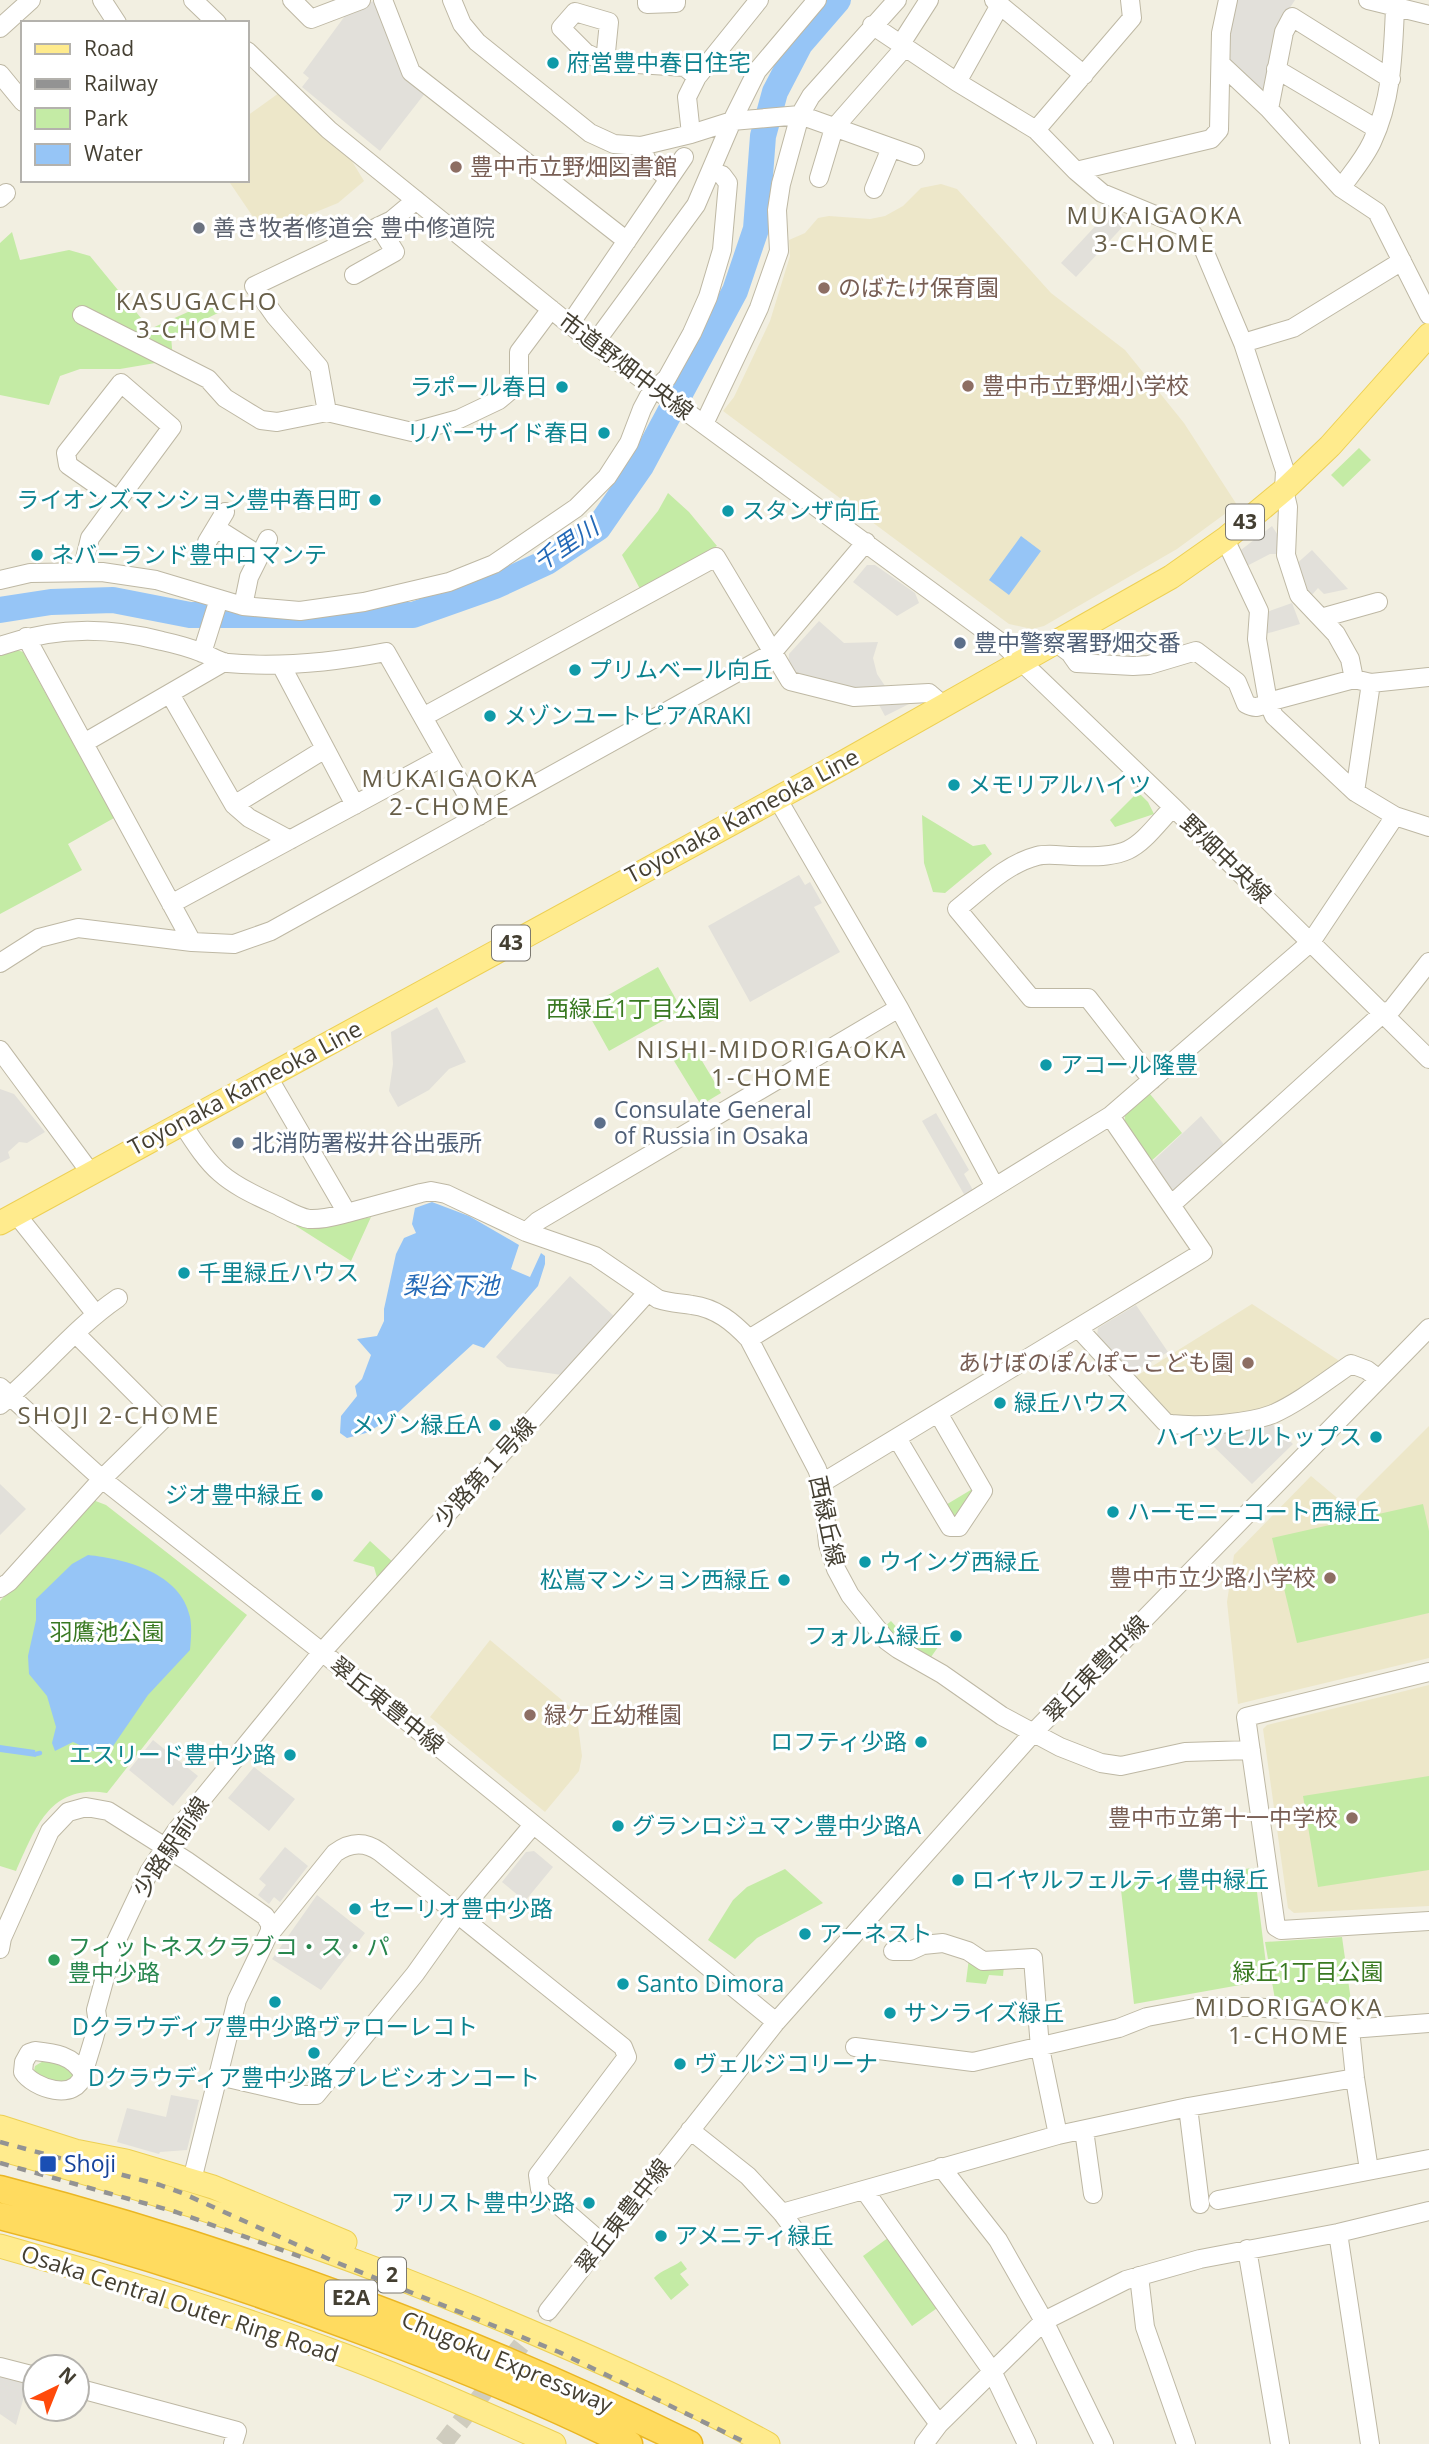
<svg xmlns="http://www.w3.org/2000/svg" width="1429" height="2444" font-family="'Open Sans','Noto Sans JP',sans-serif">
<style>
.education{fill:#ede7c9}
.green{fill:#c4eba5}
.parking{fill:#e2e0da}
.water{fill:#96c5f6}
.lines{fill:none;stroke-linecap:round;stroke-linejoin:round}
.stream{stroke:#96c5f6;stroke-width:4.5}
.river{stroke:#96c5f6;stroke-width:26}
.minor-tunnel{stroke:#cfccbe;stroke-width:18;stroke-dasharray:18 9;stroke-linecap:butt}
.minor-casing{stroke:#beb8a4;stroke-width:20}
.major-casing{stroke:#edd054;stroke-width:25}
.highway-casing{stroke:#eab623;stroke-width:29}
.minor{stroke:#fff;stroke-width:18}
.major{stroke:#ffeb8d;stroke-width:23}
.highway{stroke:#ffdb5f;stroke-width:26}
.rail{stroke:#939393;stroke-width:4.5;stroke-dasharray:9 9;stroke-linecap:butt}
.culture-dot{fill:#0f9aa8;stroke:#fff;stroke-width:2.5}
.education-dot{fill:#8d6e63;stroke:#fff;stroke-width:2.5}
.worship-dot{fill:#6b7280;stroke:#fff;stroke-width:2.5}
.service-dot{fill:#5c6f8a;stroke:#fff;stroke-width:2.5}
.leisure-dot{fill:#2e9e5b;stroke:#fff;stroke-width:2.5}
.transit-dot{fill:#1a4fb4;stroke:#fff;stroke-width:2.5}
.labels{text-anchor:middle;stroke-width:6;stroke-linejoin:round;paint-order:stroke}
.shield{fill:#fff;stroke:#7c7970;stroke-width:2}
.shield-label{font-size:21px;font-weight:bold;fill:#443f32}
.culture-label{font-size:23px;fill:#0d838f;stroke:#fff;text-anchor:start}
.education-label{font-size:23px;fill:#785e54;stroke:#fff;text-anchor:start}
.worship-label{font-size:23px;fill:#5b616d;stroke:#fff;text-anchor:start}
.street-label{font-size:23px;fill:#443f32;stroke:#fff}
.service-label{font-size:23px;fill:#4e5e75;stroke:#fff;text-anchor:start}
.park-label{font-size:23px;fill:#397921;stroke:#fff}
.leisure-label{font-size:23px;fill:#27864d;stroke:#fff;text-anchor:start}
.transit-label{font-size:23px;fill:#164399;stroke:#fff;text-anchor:start}
.neighbourhood-label{font-size:24px;letter-spacing:2px;fill:#675e48;stroke:#fff}
.water-label{font-size:24px;font-style:italic;fill:#2369b7;stroke:#fff}
</style>
<rect width="100%" height="100%" fill="#f2efe1"/>
<path class="education" d="M279,93l68,60 17,28 -26,22 -71,29 -5,-2 -34,-50h19v-64z
M941,184l16,5 94,104 74,57 59,73 53,82 -60,44 -133,77 -12,3 -23,-5 -286,-213 11,-14 36,-76 20,-65 -1,-16 16,-7 13,-15 11,-2 41,3 15,-3 18,-10 18,-18z
M1252,1304l86,56 1,6 -64,42 -33,7 -57,4 -13,-4 -37,-38z
M1429,1426v232l-191,46 -11,-102 7,-47 77,-79 37,31z
M490,1640l79,66 8,12 5,38 -3,15 -34,41 -115,-95z
M1429,1685v221l-135,7 -6,-5 -25,-179 4,-4z"/>
<path class="green" d="M12,232l8,28 49,-10 21,6 60,73 67,-30 5,12 -51,25 2,24 -53,9h-40l-20,7 -11,29 -49,-10v-152z
M1359,448l12,12 -28,27 -12,-12z
M668,493l21,19 28,34 -77,43 -18,-34 36,-44z
M12,648l11,4 91,166 -46,26 14,26 -82,44v-260z
M1138,792l10,10 6,12 -39,13 -5,-7z
M922,815l51,31 12,-2 7,10 -47,39 -12,-1 -9,-29z
M658,967l24,43 -73,41 -24,-43z
M692,1044l29,49 -20,12 -30,-49z
M1150,1094l32,39 -33,30 -25,-36 1,-12z
M371,1217l-20,44 -55,-35 1,-3 40,1z
M974,1488l1,2 -17,32 -14,-16z
M93,1500l13,5 141,110 -140,178c-57,-9 -71,34 -91,78l-16,-5v-265z
M1423,1504l6,27v82l-132,30 -25,-105z
M370,1541l24,22 -16,18 -4,-14 -21,-6z
M891,1621l17,19 10,-9 20,16 -9,13 -46,-32z
M1429,1776v94l-111,17 -15,-91z
M1254,1868l14,112 -134,24 -14,-123z
M785,1869l38,34 -66,35 -22,21 -27,-19 25,-40 14,-13z
M1342,1937l10,71 -76,-3 -11,-63z
M969,1958l35,8 -1,10 -14,-1 -3,9 -20,-2z
M45,2060l25,6 6,6 -9,13 -34,-10 2,-9z
M892,2235l48,71 -28,20 -49,-70z
M681,2261l6,8 -7,5 9,11 -18,15 -17,-22c7,-8 18,-10 27,-17z"/>
<path class="parking" d="M1237,0h58l-12,18 -16,78 -37,-33 1,-32z
M374,1l5,2 47,89 -46,59 -78,-64 7,-9 -6,-5 47,-64z
M1114,206l15,14 -53,57 -15,-14z
M1272,526l7,11 1,17h-10l-27,14 -6,-15z
M1312,550l36,39 -24,5 -6,-6 -7,8 -11,-12 -6,-18z
M867,565h8l40,28 4,10 -22,13 -44,-34z
M1292,603l8,21 -38,11 2,-22z
M819,621l25,22 34,-1 -5,16 4,16 8,12 -36,3 -55,-15 -6,-8 1,-12z
M913,702l-28,14 -7,-13z
M799,875l6,10 5,-3 12,21 -8,4 26,45 -90,50 -42,-76z
M437,1007l29,55 -17,7 -20,21 -31,17 -9,-16 4,-27 -2,-32z
M0,1089l14,5 31,38 -18,11 -8,-1 -11,10 2,6 -10,5z
M936,1113l33,57 -5,4 10,18 -9,4 -43,-75z
M1201,1116l25,31 -48,45h-7l-20,-29z
M570,1276l45,41 -53,58 -55,-8 -11,-10z
M1136,1305l32,47 -38,22 -33,-38 1,-8z
M1271,1423l22,21 -41,40 -42,-41 12,-13z
M0,1484l26,25 -26,26z
M153,1740l45,36 -25,30 -44,-36z
M254,1767l41,32 -26,32 -41,-33z
M285,1847l23,19 -28,36 -6,-5 -5,7 -11,-9 8,-10 -7,-6z
M534,1851l19,16 -28,34 -23,-19 24,-30z
M317,1895l48,38 -44,57 -49,-31z
M171,2095l28,5 -12,50 -27,2 -1,2 -42,-12 10,-34 39,9z
M0,2375l28,7 -12,43 -16,-11z"/>
<path class="water" d="M1021,536l20,15 -32,44 -20,-15z
M432,1202l37,14 50,29 -8,24 19,8 11,-24 4,3v8l-7,22 -54,62 -11,-4 -81,74 -26,15 -19,5 -7,-5 1,-17 16,-20 -2,-10 7,-7 9,-24 -14,-16 20,-3 7,-15v-12l12,-55 8,-16 12,-5 -4,-9 3,-16z
M88,1555c38,4 93,18 102,62 2,10 1,22 0,33l-42,45 -39,57 -16,-1 -20,-9 -18,9 -3,-8 4,-16 -9,-31 -18,-22 -1,-18 8,-36v-21l36,-35z
M0,1745l35,5 1,7 -36,-5z"/>
<g class="lines">
<path class="stream" d="M36,1754l4,-1"/>
<path class="river" d="M0,610l51,-8 62,-2 77,15h223l82,-29 52,-24 51,-34 43,-62 94,-175 21,-62 7,-93 12,-44 25,-48 38,-44"/>
<path class="minor-tunnel" d="M443,2444l105,-133"/>
<g class="minor-casing">
<path id="minor" d="M102,0l15,23
M193,0l24,23
M292,0l19,19 50,-19
M383,0l28,72 216,169
M452,0l10,24 15,18 113,91 24,11 27,2 50,-12 41,-13 68,-6 115,41
M647,0v4l29,-1v-3
M994,0l90,75
M1368,0l61,15
M872,25l85,57 79,48 40,41 26,22 87,36 14,19 40,95 42,128 -1,19 4,17 -2,48 13,40 37,39 14,25 4,20
M0,28l31,-28
M247,51l82,79 265,214 409,300 170,163 256,252
M605,62l4,-40 -34,-10 -14,16 25,25 19,9 80,5 12,10
M1221,64l48,45 72,79 36,24 52,103
M1276,69l101,60
M0,74l23,28
M957,82l43,-77
M1269,109l15,-77 8,-15 99,62
M1036,130l96,-112 -2,-18
M691,134l-4,-37 10,-20 62,-77
M641,146l6,15 22,18
M1076,171l135,-32 8,-9 2,-97 7,-33
M819,178l15,-50 71,-81 -1,-8 25,-39
M1341,188c10,-14 23,-29 31,-46 20,-42 21,-88 23,-134
M874,189l17,-41
M0,198l6,-5
M354,275l41,-23 -16,-26
M82,315l126,64 17,19 36,22 16,2 50,-10 85,20 47,-13 40,-19 20,-17v-31l32,-43
M570,324l114,-167
M1243,343l50,-15 109,-67
M594,344l102,-139 36,-84 25,-50 60,-71
M327,412l-8,-45 -44,-51 -21,-30 138,-66 24,-20
M704,424l55,-116 20,-57 -2,-41 4,-26 19,-69 11,-19 86,-96
M216,528l44,28
M1225,539l34,72 -2,28 11,63 6,14 81,76 40,24 34,11
M207,542l18,-30
M82,571l8,-33 82,-111 -51,-44 -55,70 2,12 50,35
M0,580l30,-7 72,-1 54,8 87,26 57,5 64,-9 85,-20 45,-18 82,-56 31,-31 22,-34 13,-34 8,-15 17,-16 25,-45 16,-36 14,-47 6,-67 -6,-8
M243,606l6,-29 19,-38
M1321,618l57,-16
M26,637l166,305
M1055,642l15,11 7,10 56,3 16,-1 47,-14 41,31 9,22c9,5 14,3 22,-2l86,-23 17,4 58,-6
M0,646c53,-19 107,-20 162,-5 14,3 28,7 41,12 8,3 16,9 25,10 53,5 106,-1 158,-11l93,164
M202,653l17,-54
M281,665l74,140
M170,694l64,111 15,13 41,22
M423,717l293,-160 74,124 64,16 75,-4 14,12
M84,743l140,-81
M1355,792l16,-109
M777,798l122,210 96,179
M234,805l91,-56
M171,904l274,-148
M0,963l39,-25 39,-10 114,14 42,2 37,-13 501,-278 94,-111
M0,1050l90,122
M268,1077l79,136 74,-20 10,-2 15,3 80,38 69,24 63,43c12,4 22,4 34,6 24,3 41,17 57,34l68,130 5,14 6,61 8,25 14,26 37,46 11,8 44,25 60,42 58,31 41,16 20,3 64,-14 66,-2
M1152,1080l-64,-82h-57l-74,-89c25,-20 49,-45 80,-53 11,-3 26,0 37,0 60,2 61,-7 99,-49
M182,1123c30,48 41,58 92,81 11,5 23,13 35,15 13,1 26,-3 38,-6
M1171,1205l211,-191 10,-5 37,-47
M16,1214l79,99
M526,1232l12,-11 361,-213
M1078,1328l87,94 6,2c27,3 76,0 102,-10 27,-12 53,-33 78,-50l16,6 12,9
M749,1339l361,-223 201,-174 84,-126
M0,1387l102,92 220,173 454,370
M0,1405c41,-34 74,-77 118,-107
M897,1438l53,89h9l24,-36 -45,-78
M822,1483l381,-231 -93,-136
M0,1588l9,-6 93,-103 60,-59 -86,-86
M1429,1672l-183,45 30,210 5,3 148,-9
M268,1936l67,-83c15,-11 30,-12 45,-1l243,195 4,10 -89,118 2,14 61,53
M0,1949l2,-11 48,-107 18,-19 18,-5 22,4 79,50 78,55 5,8v7l-33,69 -45,180
M893,1951h17l13,-6 20,-2 25,8 15,10 50,-3 7,90 18,87
M1350,2029l5,49 14,92
M855,2047l118,15 146,-34 28,-11 53,-10h52l94,7 4,15 79,-6
M35,2051c19,2 38,4 48,23 -6,29 -50,14 -60,-2l1,-10 5,-9z
M83,2074l11,-36 4,-15 -2,-13 17,-62 36,-76 27,-41 146,-179 326,-360
M219,2076l82,19h15l99,-121 42,-59 76,-90
M1188,2107l12,97
M690,2130l58,46 34,37 157,211
M1084,2130l9,64
M941,2167l57,73 46,81 60,123
M865,2191l127,180 35,73
M1218,2200l211,-41
M782,2213l276,-78 130,-28 167,-29
M1338,2233l32,211
M1247,2249l33,195
M1139,2276l6,51 41,117
M548,2311l228,-289 257,-289 396,-405
M0,2367l35,9
M77,2388l160,43 -4,13
M924,2444l15,-20 105,-103 82,-41 74,-21 138,-26 91,-22"/>
</g>
<g class="major-casing">
<path id="major" d="M0,1223l844,-461 327,-185 54,-38 59,-49 46,-44 99,-111
M0,2127l75,24 51,10 87,26 132,55
M0,2149c171,46 340,102 503,171 90,38 180,77 265,124
M0,2246c109,31 218,63 324,102 78,28 154,63 230,96"/>
</g>
<g class="highway-casing">
<path id="highway" d="M0,2189c240,62 466,146 689,255
M0,2216c124,31 245,71 365,116 89,33 180,69 264,112"/>
</g>
<use href="#minor" class="minor"/>
<use href="#major" class="major"/>
<use href="#highway" class="highway"/>
<path class="rail" d="M0,2142l160,43 22,8 151,68 226,91 190,92
M0,2163l176,49 128,46"/>
</g>
<g class="culture-dot">
<circle cx="553" cy="63" r="7"/>
<circle cx="562" cy="387" r="7"/>
<circle cx="604" cy="433" r="7"/>
<circle cx="375" cy="500" r="7"/>
<circle cx="728" cy="511" r="7"/>
<circle cx="37" cy="555" r="7"/>
<circle cx="575" cy="670" r="7"/>
<circle cx="490" cy="716" r="7"/>
<circle cx="954" cy="785" r="7"/>
<circle cx="1046" cy="1065" r="7"/>
<circle cx="184" cy="1273" r="7"/>
<circle cx="1000" cy="1403" r="7"/>
<circle cx="495" cy="1425" r="7"/>
<circle cx="1376" cy="1437" r="7"/>
<circle cx="317" cy="1495" r="7"/>
<circle cx="1113" cy="1512" r="7"/>
<circle cx="865" cy="1562" r="7"/>
<circle cx="784" cy="1580" r="7"/>
<circle cx="956" cy="1636" r="7"/>
<circle cx="921" cy="1742" r="7"/>
<circle cx="290" cy="1755" r="7"/>
<circle cx="618" cy="1826" r="7"/>
<circle cx="958" cy="1880" r="7"/>
<circle cx="355" cy="1909" r="7"/>
<circle cx="805" cy="1934" r="7"/>
<circle cx="623" cy="1984" r="7"/>
<circle cx="275" cy="2002" r="7"/>
<circle cx="890" cy="2013" r="7"/>
<circle cx="314" cy="2053" r="7"/>
<circle cx="680" cy="2064" r="7"/>
<circle cx="589" cy="2203" r="7"/>
<circle cx="661" cy="2236" r="7"/>
</g>
<g class="education-dot">
<circle cx="456" cy="167" r="7"/>
<circle cx="824" cy="288" r="7"/>
<circle cx="968" cy="386" r="7"/>
<circle cx="1248" cy="1363" r="7"/>
<circle cx="1330" cy="1578" r="7"/>
<circle cx="530" cy="1715" r="7"/>
<circle cx="1352" cy="1818" r="7"/>
</g>
<circle class="worship-dot" cx="199" cy="228" r="7"/>
<g class="service-dot">
<circle cx="960" cy="643" r="7"/>
<circle cx="600" cy="1123" r="7"/>
<circle cx="238" cy="1143" r="7"/>
</g>
<circle class="leisure-dot" cx="54" cy="1960" r="7"/>
<rect class="transit-dot" x="39" y="2155" width="18" height="18" rx="3.5"/>
<g class="labels">
<g class="shield">
<rect x="1226" y="504.5" width="38" height="35" rx="5"/>
<rect x="492" y="925.5" width="38" height="35" rx="5"/>
<rect x="378" y="2257.5" width="28" height="35" rx="5"/>
<rect x="325" y="2280.5" width="52" height="35" rx="5"/>
</g>
<g class="shield-label">
<text x="1245" y="529">43</text>
<text x="511" y="950">43</text>
<text x="392" y="2282">2</text>
<text x="351" y="2305">E2A</text>
</g>
<g class="culture-label">
<text x="567" y="71">府営豊中春日住宅</text>
<text x="548" y="395" text-anchor="end">ラポール春日</text>
<text x="590" y="441" text-anchor="end">リバーサイド春日</text>
<text x="361" y="508" text-anchor="end">ライオンズマンション豊中春日町</text>
<text x="742" y="519">スタンザ向丘</text>
<text x="51" y="563">ネバーランド豊中ロマンテ</text>
<text x="589" y="678">プリムベール向丘</text>
<text x="504" y="724">メゾンユートピアARAKI</text>
<text x="968" y="793">メモリアルハイツ</text>
<text x="1060" y="1073">アコール隆豊</text>
<text x="198" y="1281">千里緑丘ハウス</text>
<text x="1014" y="1411">緑丘ハウス</text>
<text x="481" y="1433" text-anchor="end">メゾン緑丘A</text>
<text x="1362" y="1445" text-anchor="end">ハイツヒルトップス</text>
<text x="303" y="1503" text-anchor="end">ジオ豊中緑丘</text>
<text x="1127" y="1520">ハーモニーコート西緑丘</text>
<text x="879" y="1570">ウイング西緑丘</text>
<text x="770" y="1588" text-anchor="end">松嶌マンション西緑丘</text>
<text x="942" y="1644" text-anchor="end">フォルム緑丘</text>
<text x="907" y="1750" text-anchor="end">ロフティ少路</text>
<text x="276" y="1763" text-anchor="end">エスリード豊中少路</text>
<text x="632" y="1834">グランロジュマン豊中少路A</text>
<text x="972" y="1888">ロイヤルフェルティ豊中緑丘</text>
<text x="369" y="1917">セーリオ豊中少路</text>
<text x="819" y="1942">アーネスト</text>
<text x="637" y="1992">Santo Dimora</text>
<text x="904" y="2021">サンライズ緑丘</text>
<text x="275" y="2035" text-anchor="middle">Dクラウディア豊中少路ヴァローレコト</text>
<text x="694" y="2072">ヴェルジコリーナ</text>
<text x="314" y="2086" text-anchor="middle">Dクラウディア豊中少路プレビシオンコート</text>
<text x="575" y="2211" text-anchor="end">アリスト豊中少路</text>
<text x="675" y="2244">アメニティ緑丘</text>
</g>
<g class="education-label">
<text x="470" y="175">豊中市立野畑図書館</text>
<text x="838" y="296">のばたけ保育園</text>
<text x="982" y="394">豊中市立野畑小学校</text>
<text x="1234" y="1371" text-anchor="end">あけぼのぽんぽここども園</text>
<text x="1316" y="1586" text-anchor="end">豊中市立少路小学校</text>
<text x="544" y="1723">緑ケ丘幼稚園</text>
<text x="1338" y="1826" text-anchor="end">豊中市立第十一中学校</text>
</g>
<g class="worship-label">
<text x="213" y="236">善き牧者修道会 豊中修道院</text>
</g>
<g class="street-label">
<text transform="translate(626 366) rotate(37)" y="8">市道野畑中央線</text>
<text transform="translate(742 816) rotate(-28)" y="8">Toyonaka Kameoka Line</text>
<text transform="translate(1226 859) rotate(44)" y="8">野畑中央線</text>
<text transform="translate(245 1088) rotate(-28)" y="8">Toyonaka Kameoka Line</text>
<text transform="translate(485 1472) rotate(-48)" y="8">少路第１号線</text>
<text transform="translate(827 1521) rotate(78)" y="8">西緑丘線</text>
<text transform="translate(1096 1669) rotate(-46)" y="8">翠丘東豊中線</text>
<text transform="translate(387 1705) rotate(39)" y="8">翠丘東豊中線</text>
<text transform="translate(171 1847) rotate(-56)" y="8">少路駅前線</text>
<text transform="translate(623 2216) rotate(-52)" y="8">翠丘東豊中線</text>
<text transform="translate(180 2304) rotate(18)" y="8">Osaka Central Outer Ring Road</text>
<text transform="translate(507 2362) rotate(23)" y="8">Chugoku Expressway</text>
</g>
<g class="service-label">
<text x="974" y="651">豊中警察署野畑交番</text>
<text x="614" y="1118">Consulate General<tspan x="614" dy="26">of Russia in Osaka</tspan></text>
<text x="252" y="1151">北消防署桜井谷出張所</text>
</g>
<g class="park-label">
<text x="633" y="1017">西緑丘1丁目公園</text>
<text x="107" y="1640">羽鷹池公園</text>
<text x="1308" y="1980">緑丘1丁目公園</text>
</g>
<g class="leisure-label">
<text x="68" y="1955">フィットネスクラブコ・ス・パ<tspan x="68" dy="26">豊中少路</tspan></text>
</g>
<g class="transit-label">
<text x="64" y="2172">Shoji</text>
</g>
<g class="neighbourhood-label">
<text x="1155" y="224">MUKAIGAOKA<tspan x="1155" dy="28">3-CHOME</tspan></text>
<text x="197" y="310">KASUGACHO<tspan x="197" dy="28">3-CHOME</tspan></text>
<text x="450" y="787">MUKAIGAOKA<tspan x="450" dy="28">2-CHOME</tspan></text>
<text x="772" y="1058">NISHI-MIDORIGAOKA<tspan x="772" dy="28">1-CHOME</tspan></text>
<text x="119" y="1424">SHOJI 2-CHOME</text>
<text x="1289" y="2016">MIDORIGAOKA<tspan x="1289" dy="28">1-CHOME</tspan></text>
</g>
<g class="water-label">
<text transform="translate(566 545) rotate(-34)" y="8">千里川</text>
<text x="451" y="1294">梨谷下池</text>
</g>
</g>
<rect x="21" y="21" width="228" height="161" fill="#ffffff" stroke="#b4b2ad" stroke-width="2"/>
<rect x="35" y="44" width="35" height="10" fill="#ffeb8d" stroke="#b4b2ad" stroke-width="2"/>
<text x="84" y="56" font-size="21" fill="#443f32">Road</text>
<rect x="35" y="79" width="35" height="10" fill="#939393" stroke="#b4b2ad" stroke-width="2"/>
<text x="84" y="91" font-size="21" fill="#443f32">Railway</text>
<rect x="35" y="108" width="35" height="21" fill="#c4eba5" stroke="#b4b2ad" stroke-width="2"/>
<text x="84" y="126" font-size="21" fill="#443f32">Park</text>
<rect x="35" y="144" width="35" height="21" fill="#96c5f6" stroke="#b4b2ad" stroke-width="2"/>
<text x="84" y="161" font-size="21" fill="#443f32">Water</text>
<g transform="translate(56 2388) rotate(43)"><circle r="33" fill="#ffffff" stroke="#b4b2ad" stroke-width="2"/>
<path d="M0-5L12 26L0 18L-12 26Z" fill="#ff4a0b"/>
<text y="-10" font-size="19" font-weight="bold" text-anchor="middle" fill="#443f32">N</text>
</g>
</svg>
